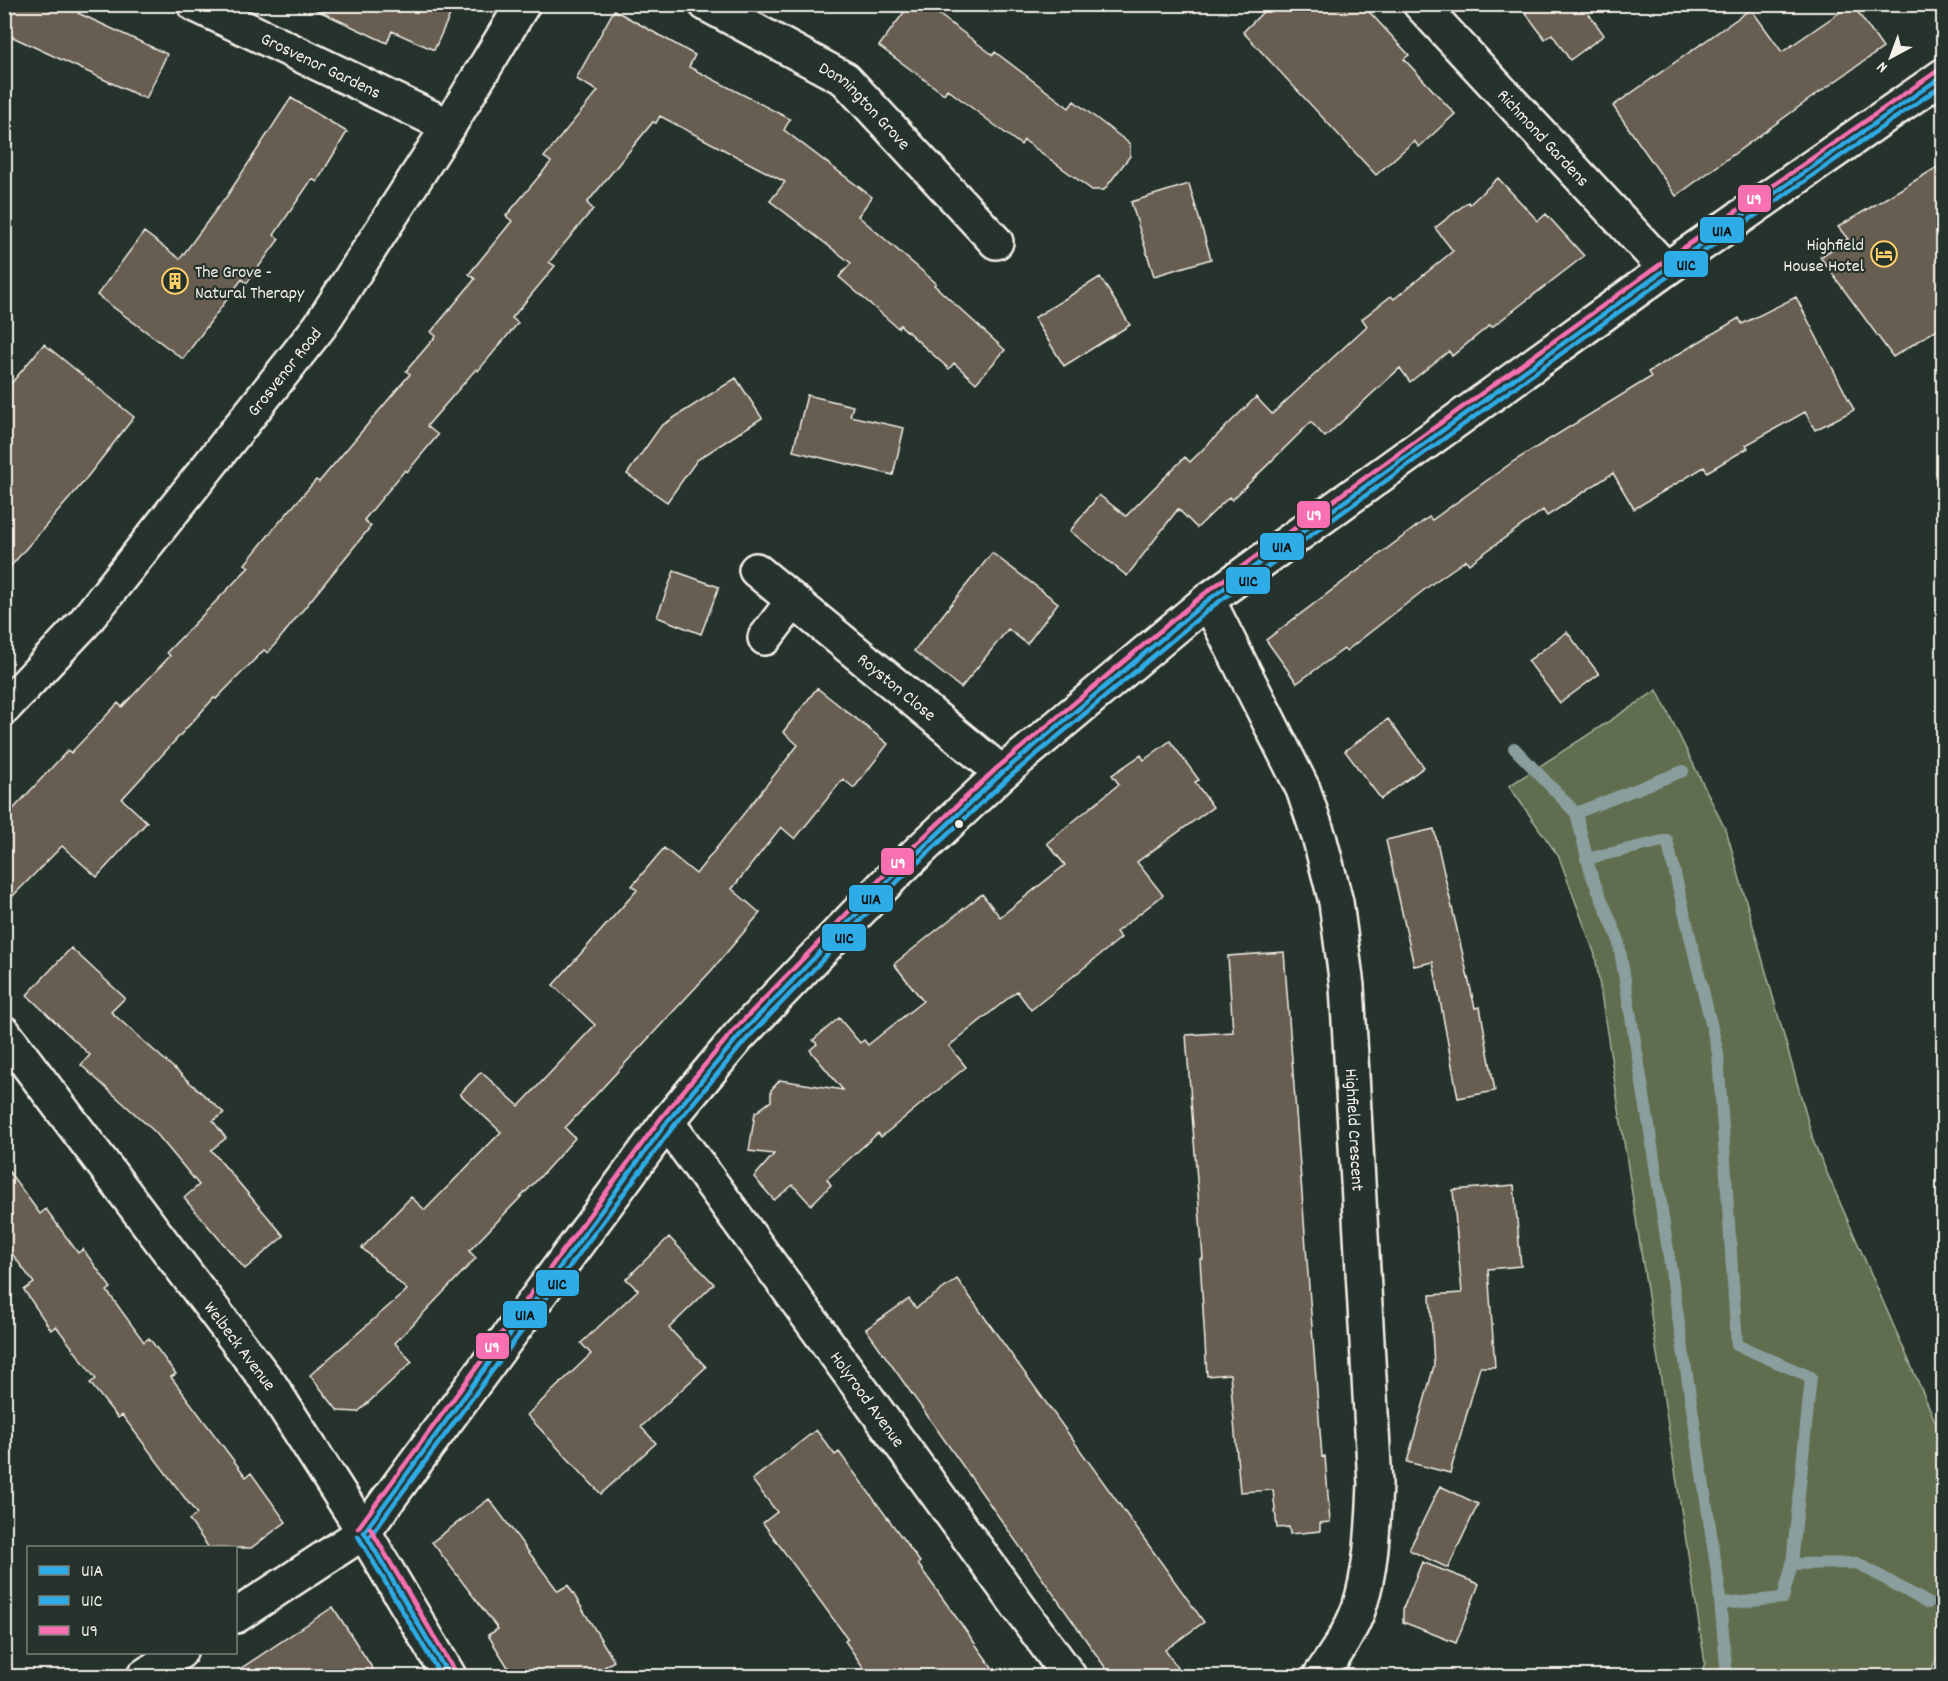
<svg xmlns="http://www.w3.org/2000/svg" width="1948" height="1681" font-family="Dekko,sans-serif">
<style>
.green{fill:#606e50;stroke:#aab09c;stroke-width:1.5}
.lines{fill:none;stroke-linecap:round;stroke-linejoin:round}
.stream{stroke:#8a9e9d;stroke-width:12}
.building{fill:#675d51;stroke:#f4f1e8;stroke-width:1.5}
.street-casing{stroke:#f4f1e8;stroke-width:38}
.street{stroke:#26332d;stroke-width:33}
.bus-1-casing{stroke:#26332d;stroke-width:9}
.bus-2-casing{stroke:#26332d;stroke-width:9}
.bus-3-casing{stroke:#26332d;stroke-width:9}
.bus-1{stroke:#2dace7;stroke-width:4.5}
.bus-2{stroke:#2dace7;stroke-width:4.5}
.bus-3{stroke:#f970b2;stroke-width:4.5}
.bus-dot{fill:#f4f1e8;stroke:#26332d;stroke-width:2}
.labels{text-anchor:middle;stroke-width:4.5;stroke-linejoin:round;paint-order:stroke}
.street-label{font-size:18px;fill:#f4f1e8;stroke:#26332d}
.poi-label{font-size:18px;fill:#f4f1e8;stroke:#26332d;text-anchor:end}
.line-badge{stroke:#26332d;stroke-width:2}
.badge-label{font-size:16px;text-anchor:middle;font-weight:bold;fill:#fff}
.pale-badge-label{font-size:16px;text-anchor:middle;font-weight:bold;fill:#111}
</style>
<rect width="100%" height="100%" fill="#26332d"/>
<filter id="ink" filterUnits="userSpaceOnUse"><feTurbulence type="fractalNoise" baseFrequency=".0167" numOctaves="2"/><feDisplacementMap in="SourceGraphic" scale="12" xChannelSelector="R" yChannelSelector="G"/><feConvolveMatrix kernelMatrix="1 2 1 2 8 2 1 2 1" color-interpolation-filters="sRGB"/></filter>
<g filter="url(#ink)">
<path class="green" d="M1657,690l70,143 87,310 129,296v204l-14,33h-229l5,-13 -110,-708 -36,-98 -50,-71z"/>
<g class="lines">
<path class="stream" d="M1514,748l62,65 15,61 27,64 31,188 69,453 9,97
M1576,813l107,-42
M1586,859l81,-19 51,213 19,292 74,32 -19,187 -9,34 -62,6
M1792,1564l65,-1 71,40"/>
</g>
<path class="building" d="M4,4h77l-3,9 89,41 -21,45 -142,-66z
M304,4h151l-21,46 -42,-19 -5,12z
M910,4h15l68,51 2,-3 74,56 5,-7 56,43v12l-26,34h-12l-68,-50 -3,5 -74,-56 -3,5 -65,-48z
M1271,4h91l47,51 -5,4 51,55 -36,33 -5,-6 -38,34 -133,-143z
M1519,4h74l-7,6 18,25 -34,25 -18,-26 -7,5z
M1852,4l31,44 -69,48 -138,100 -63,-90 138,-97 31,43z
M614,10l81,45 -6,12 101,52 -6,11 88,67 -14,19 78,67 -2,2 71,65 -29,33 -22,-20 -5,6 -49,-44 -2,3 -59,-51 12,-14 -81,-62 15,-19 -125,-66 -4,7 -3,-1 -66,81 6,6 -44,53 6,4 -43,52 6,5 -40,48 -2,-2 -49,57 11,9 -31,37 -2,-2 -41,50 7,6 -103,127 -4,-3 -48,49 -2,-1 -92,101 25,23 -50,55 -35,-31 -58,59v-86l64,-69 3,3 47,-50 4,4 48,-51 -3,-4 82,-85 -4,-3 31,-38 40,-46 3,2 91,-108 -4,-3 30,-35 -5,-4 44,-53 -6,-5 43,-53 -6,-5 45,-54 -7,-5 54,-66 -22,-12z
M291,98l56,34 -30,50 -5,-3 -38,56 5,4 -32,44 -5,-4 -59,80 -86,-64 47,-63 36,27 44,-60h1z
M1944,163v162l-51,32 -73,-100 28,-18 -10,-12z
M1498,178l40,43 8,-7 38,42 -92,71 -2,-2 -38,31 -3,-5 -39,31 -10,-14 -75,69 -14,-15 -79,78 -3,-3 -32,31 -19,-19 -51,67 -57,-45 29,-36 27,21 59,-59 5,5 66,-65 16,17 95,-88 -5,-7 29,-23 3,3 59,-48 -18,-23 33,-26 2,2z
M1189,184l22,75 -57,17 -23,-74z
M1100,277l30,48 -66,41 -30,-48z
M1796,297l58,113 -39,20 -10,-18 -59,33 2,3 -41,24 -3,-5 -70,42 -21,-36 -66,43 -4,-6 -74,54 -3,-4 -33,23 -87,68 -2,-2 -47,34 -31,-43 163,-123 3,3 82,-59 137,-84 -3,-5 91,-54 3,6z
M44,344l90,73 -53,68 -77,89v-182z
M736,378l26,40 -65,42 -30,42 -40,-28 34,-48z
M807,395l46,11 -3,10 54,12 -11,47 -100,-24z
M992,553l66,50 -31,41 -19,-15 -47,59 -47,-37z
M674,571l45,16 -18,47 -44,-17z
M1567,632l32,42 -39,29 -32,-42z
M817,688l71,56 -34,44 -11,-9 -48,60 -14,-12 -49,62 28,24 -49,58 -146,157 10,10 -36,40 -70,73 7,7 -81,85 17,19 -54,50 -20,-1 -28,-36 97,-85 -45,-42 49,-51 14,13 76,-78 -41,-38 21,-22 38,34 76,-81 -42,-40 84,-95 -5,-4 32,-38 32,26 102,-129 -15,-13z
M1388,719l36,48 -43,32 -36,-48z
M1170,741l29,39 -4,2 18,25 -76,55 26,33 -47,37 5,6 -90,72 -14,-19 -68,55 17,21 -85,70 -3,-4 -51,46 4,6 -20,20 -18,-20 -19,15 -20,-23 20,-23 -25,-3 6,-38 16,-12v-11l9,-10 63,10 -33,-40 7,-6 -4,-4 26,-22 21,25 4,-3 4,5 55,-44 -29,-37 88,-70 18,23 65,-52 -18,-22 72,-59 -7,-9 29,-20 3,5z
M1434,829l41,179 5,-1 15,84 -37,7 -25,-136 -19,4 -28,-126z
M71,948l54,50 -14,14 113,101 -11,8 13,17 -15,12 73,86 -39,33 -61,-71 15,-13 -44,-53 -74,-67 9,-10 -63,-60z
M1284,952l26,349 12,156 3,-1 5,66 -10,1v8l-30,3 -1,-7 -12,1 -4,-38 -33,2 -10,-118 -23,2 -7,-117h3l-17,-224 47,-3 -5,-76z
M4,1165l36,49 6,-5 32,44 5,-4 28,39 -4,3 37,51 5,-4 27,36 -5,3 75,100 5,-4 35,49 -35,26h-42l-20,-28 8,-6 -75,-99 -4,3 -28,-35 6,-4 -40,-53 -5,4 -27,-40 10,-7 -30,-40z
M1514,1185l7,81 -33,3 7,98h-15l-30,106 -43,-11 27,-96 -4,-71 32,-2 -9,-103z
M669,1237l45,47 -45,44 37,39 -65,60 15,16 -55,51 -74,-79 64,-61 -10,-11 57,-53 -12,-11z
M957,1279l247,343 -39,28 19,27h-72l-246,-348 43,-30 7,9z
M816,1430l19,25 4,-3 81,110 -2,2 81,113h-129l-25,-36 3,-2 -85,-116 14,-11 -25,-32z
M1440,1486l38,18 -30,64 -39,-18z
M489,1499l69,92 10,-6 46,76 -25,16h-75l-26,-42 10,-6 -66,-87z
M1422,1562l57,22 -23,59 -53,-21v-13z
M333,1607l45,70h-150z"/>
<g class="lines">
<g class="street-casing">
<g id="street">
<path id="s1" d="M194,4l255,122"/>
<path id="s2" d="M706,4l139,75 151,163"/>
<path id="s3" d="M1420,4l246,265"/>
<path id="s4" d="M756,570l246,203"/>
<path id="s5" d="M1208,600l95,189 17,51 16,62 11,84 28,498c-2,41 -3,84 -16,124 -9,25 -24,47 -39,68"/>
<path d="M765,638l28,-37"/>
<path id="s6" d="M4,708l80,-85 236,-297 129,-200 74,-122"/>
<path id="s7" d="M4,1033l267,353 93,146 85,144"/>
<path id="s8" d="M667,1122l402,554"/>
<path d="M236,1616l128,-84 303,-410 72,-86 156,-162 107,-101 206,-173 458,-331 278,-194"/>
<path d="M144,1676l36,-24"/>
</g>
</g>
<use href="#street" class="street"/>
<g class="bus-1-casing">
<path id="bus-1" d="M364,1532l303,-410 72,-86 156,-162 107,-101 206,-173 458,-331 278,-194
M364,1532l85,144"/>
</g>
<g class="bus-2-casing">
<path id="bus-2" d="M358,1536l83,140
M370,1536l303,-409 72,-86 155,-162 107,-100 206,-173 457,-331 274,-191"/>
</g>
<g class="bus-3-casing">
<path id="bus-3" d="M358,1528l303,-410 72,-87 157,-162 107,-101 207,-174 458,-331 278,-194
M370,1528l85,144"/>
</g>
<use href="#bus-1" class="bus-1"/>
<use href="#bus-2" class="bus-2"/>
<use href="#bus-3" class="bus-3"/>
</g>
</g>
<defs>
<g id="hotel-ring" transform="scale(1.35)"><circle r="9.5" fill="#26332d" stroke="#ffd166" stroke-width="1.5"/><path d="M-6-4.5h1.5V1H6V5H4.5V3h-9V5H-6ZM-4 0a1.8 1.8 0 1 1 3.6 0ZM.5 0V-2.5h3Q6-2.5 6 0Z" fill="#ffd166"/></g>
<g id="building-ring" transform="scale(1.35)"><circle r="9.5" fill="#26332d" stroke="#ffd166" stroke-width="1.5"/><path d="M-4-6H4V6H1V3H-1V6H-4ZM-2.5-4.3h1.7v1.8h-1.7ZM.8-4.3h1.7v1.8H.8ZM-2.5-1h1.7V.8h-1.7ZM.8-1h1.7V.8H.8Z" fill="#ffd166"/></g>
</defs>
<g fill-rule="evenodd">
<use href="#hotel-ring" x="1884" y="254"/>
<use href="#building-ring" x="175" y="281"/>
</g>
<circle class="bus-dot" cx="959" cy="824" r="5"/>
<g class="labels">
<g class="street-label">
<text dy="6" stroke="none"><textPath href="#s1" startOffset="141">Grosvenor Gardens</textPath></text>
<text dy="6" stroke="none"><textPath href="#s2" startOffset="190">Donnington Grove</textPath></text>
<text dy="6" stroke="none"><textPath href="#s3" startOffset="182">Richmond Gardens</textPath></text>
<text dy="6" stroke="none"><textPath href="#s6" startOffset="438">Grosvenor Road</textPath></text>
<text dy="6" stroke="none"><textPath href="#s4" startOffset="183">Royston Close</textPath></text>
<text dy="6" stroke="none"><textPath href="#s5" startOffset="558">Highfield Crescent</textPath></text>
<text dy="6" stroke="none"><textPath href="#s7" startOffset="392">Welbeck Avenue</textPath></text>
<text dy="6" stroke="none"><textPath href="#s8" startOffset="342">Holyrood Avenue</textPath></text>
</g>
<g class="poi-label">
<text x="1864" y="250">Highfield<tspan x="1864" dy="21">House Hotel</tspan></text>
<text x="195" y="277" text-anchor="start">The Grove -<tspan x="195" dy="21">Natural Therapy</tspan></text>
</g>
</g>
<g class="line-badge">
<rect x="1737" y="184" width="35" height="29" rx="6" fill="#f970b2"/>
<rect x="1699" y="216" width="46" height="28" rx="6" fill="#2dace7"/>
<rect x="1663" y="250" width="46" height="28" rx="6" fill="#2dace7"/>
<rect x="1296" y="500" width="35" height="29" rx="6" fill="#f970b2"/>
<rect x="1259" y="532" width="46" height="29" rx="6" fill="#2dace7"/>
<rect x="1225" y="566" width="46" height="29" rx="6" fill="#2dace7"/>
<rect x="880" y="847" width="35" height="29" rx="6" fill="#f970b2"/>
<rect x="848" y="884" width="46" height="29" rx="6" fill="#2dace7"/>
<rect x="821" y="923" width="46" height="29" rx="6" fill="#2dace7"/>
<rect x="535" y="1269" width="45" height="28" rx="6" fill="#2dace7"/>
<rect x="502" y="1300" width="46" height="29" rx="6" fill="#2dace7"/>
<rect x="475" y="1332" width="35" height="28" rx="6" fill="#f970b2"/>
</g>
<g class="badge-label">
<text x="1754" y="204">U9</text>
<text x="1314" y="520">U9</text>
<text x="898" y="868">U9</text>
<text x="492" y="1352">U9</text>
</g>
<g class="pale-badge-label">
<text x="1722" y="236">U1A</text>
<text x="1686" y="270">U1C</text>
<text x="1282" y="552">U1A</text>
<text x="1248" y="586">U1C</text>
<text x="871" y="904">U1A</text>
<text x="844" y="943">U1C</text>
<text x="557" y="1289">U1C</text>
<text x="525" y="1320">U1A</text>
</g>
<rect width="1948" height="1681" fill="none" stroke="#26332d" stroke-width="24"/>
<rect x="12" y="12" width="1924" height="1657" fill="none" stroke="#f4f1e8" stroke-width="2" filter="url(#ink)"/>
<rect x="27" y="1546" width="210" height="108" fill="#26332d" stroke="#787f78" stroke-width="1.5"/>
<rect x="39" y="1566" width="30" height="9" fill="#2dace7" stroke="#787f78" stroke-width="1.5"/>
<text x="81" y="1576" font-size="18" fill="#f4f1e8">U1A</text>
<rect x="39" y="1596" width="30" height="9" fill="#2dace7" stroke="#787f78" stroke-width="1.5"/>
<text x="81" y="1606" font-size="18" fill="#f4f1e8">U1C</text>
<rect x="39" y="1626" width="30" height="9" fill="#f970b2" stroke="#787f78" stroke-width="1.5"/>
<text x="81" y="1636" font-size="18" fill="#f4f1e8">U9</text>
<g transform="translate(1891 57) rotate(221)" stroke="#26332d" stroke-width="4.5" paint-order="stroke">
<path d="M0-4.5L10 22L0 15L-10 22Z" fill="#f4f1e8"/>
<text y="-9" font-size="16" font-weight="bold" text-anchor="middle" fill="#f4f1e8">N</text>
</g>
</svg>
